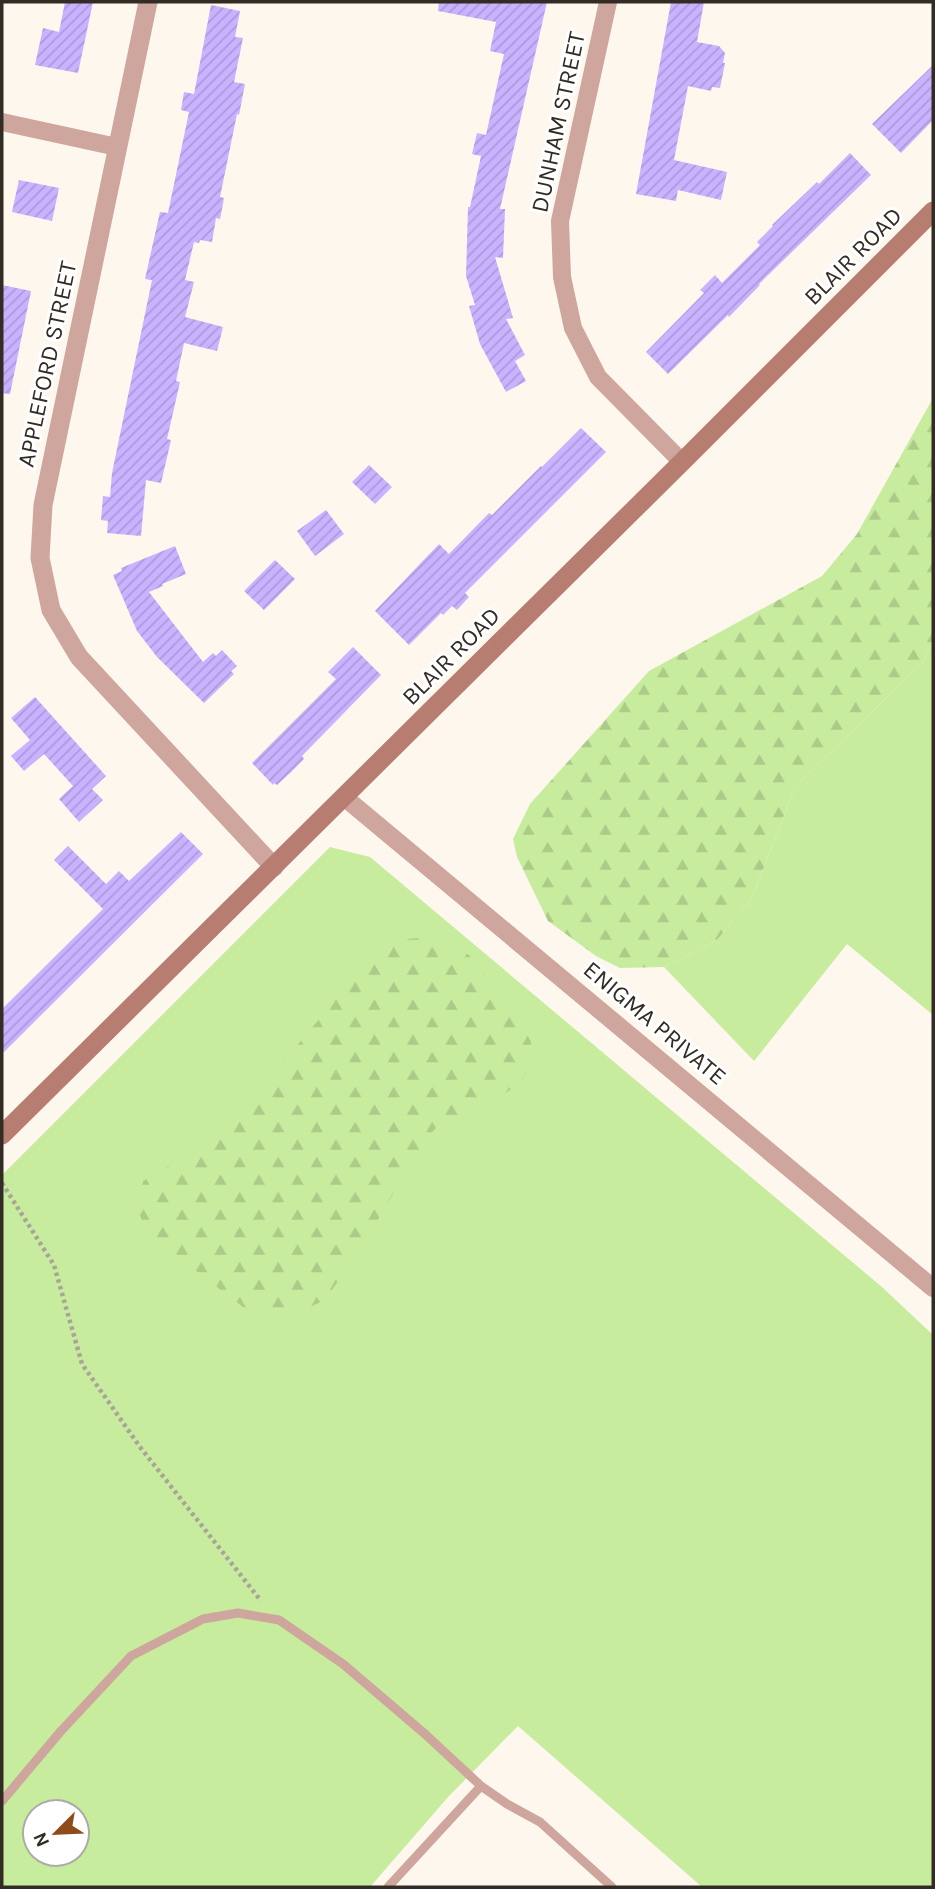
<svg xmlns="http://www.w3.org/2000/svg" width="935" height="1889" font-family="Karla,sans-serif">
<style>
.grass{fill:#c8ec9e;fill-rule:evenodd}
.forest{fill:url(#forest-firs)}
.building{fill:url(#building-hatch)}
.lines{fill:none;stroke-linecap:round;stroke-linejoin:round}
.path{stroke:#a9a39a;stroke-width:4.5;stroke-dasharray:3.5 3.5;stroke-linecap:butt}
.service{stroke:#cea69d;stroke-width:9}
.minor{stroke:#cea69d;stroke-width:18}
.tertiary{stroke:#cea69d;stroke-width:19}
.secondary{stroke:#b77d70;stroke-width:19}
.labels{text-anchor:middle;stroke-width:6;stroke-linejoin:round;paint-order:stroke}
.street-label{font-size:24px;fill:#322c24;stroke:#fff}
</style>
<defs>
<pattern id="forest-firs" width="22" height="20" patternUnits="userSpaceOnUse" patternTransform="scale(1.75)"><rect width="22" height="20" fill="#c8ec9e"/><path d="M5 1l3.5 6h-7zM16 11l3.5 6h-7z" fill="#accb88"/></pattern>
<pattern id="building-hatch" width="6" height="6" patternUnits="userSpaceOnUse" patternTransform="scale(1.75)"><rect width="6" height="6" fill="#c9b2ff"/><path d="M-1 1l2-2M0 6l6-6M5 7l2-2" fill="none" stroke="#ad99da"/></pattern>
</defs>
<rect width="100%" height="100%" fill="#fdf7ee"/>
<path class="grass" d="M933,642v373l-86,-71 -93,117 -90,-94 53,-27 35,-42 43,-111 127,-124z
M330,847l40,10 512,430 51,48v552h-231l-184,-161 -69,70 -79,91h-368v-712zM35,1812h42v42h-42z"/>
<path class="forest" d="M933,398v244l-11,21 -127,124 -43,111 -35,42 -53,27 -44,1 -24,-12 -48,-35 -31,-64 -4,-18 17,-35 119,-133 173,-95 35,-42z
M431,937l38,18 46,56 16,31v22l-9,17 -19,14 -63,29 -15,15 -60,103 -40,58 -39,18 -17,1 -22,-9 -99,-76 -10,-23 5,-30 55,-32 61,-58 62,-74 28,-42 31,-25 27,-11z"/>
<path class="building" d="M65,2h28l-15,71 -43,-8 8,-37 16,4z
M439,2h108l-47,207h5l-2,49 -8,-1 18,61 -7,1 19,36 -10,6 11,20 -20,11 -26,-48 -11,-38 6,-1 -9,-29 2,-69h2l11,-51 -9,-2 5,-21 9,2 18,-81 -14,-3 6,-29 -58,-11z
M671,2h33l-7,40 22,4 6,7 -2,10h2l-5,25 -8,-1 -1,4 -23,-5 -14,74 53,12 -6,28 -43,-10 -2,11 -40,-7z
M211,5l29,6 -5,26 8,1 -9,44 11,2 -6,31 -2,-1 -17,83 4,1 -4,21 -4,-1 -4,24 -12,-2 -1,3 -5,-1 -9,38 9,2 -9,35 38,10 -6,24 -33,-8 -8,38 4,1 -13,57 4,1 -10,43 -15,-3 -5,56 -34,-3 1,-12 -7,-1 2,-24 7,1 2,-24 40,-193 -7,-1 15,-67 8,1 21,-101 -8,-2 3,-18 10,2z
M933,65v55l-32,33 -29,-29z
M850,153l21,22 -112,109 1,1 -31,32 -1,-2 -60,59 -22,-22 58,-59 -4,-3 15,-15 7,8 38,-38 -3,-3 16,-16 -1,-1 45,-43 2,2z
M19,180l40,8 -7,33 -40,-9z
M2,285l29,6 -21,103 -8,-1z
M581,428l25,24 -141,141 4,4 -12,13 -5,-4 -9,9 -2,-2 -32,32 -34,-34 64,-67 10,10 40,-41 3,2 49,-49 1,1z
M369,465l23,22 -17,17 -23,-22z
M326,510l18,24 -29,22 -18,-25z
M175,546l11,28 -24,10 1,2 -14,6 54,70 10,-9 3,3 6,-6 15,16 -6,5 3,3 -30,29 -47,-46 -20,-26 -24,-56 9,-4 -1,-3z
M275,560l20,19 -31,31 -20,-19z
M353,647l28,28 -79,81 2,3 -14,14 -13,12 -3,-2 -1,2 -21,-22 84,-84 -8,-7z
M35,697l71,79 -14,13 11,11 -24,22 -20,-23 14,-13 -29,-32 -20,17 -13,-15 19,-16 -19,-22z
M181,832l22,22 -201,200v-45l101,-100 -49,-49 14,-14 38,38 13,-13 10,10z"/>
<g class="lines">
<path class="path" d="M2,1183l52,82 28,99 58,83 121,154"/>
<path class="service" d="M2,1801l59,-70 70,-75 72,-37 35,-6 41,7 64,44 82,70 56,52 26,18 33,18 72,65
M388,1887l93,-101"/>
<path class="minor" d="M608,2l-48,219 2,56 11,51 25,49 84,85
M2,122l115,25
M344,797l589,491"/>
<path class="tertiary" d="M148,2l-105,503 -3,53 11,52 28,47 195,210"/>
<path class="secondary" d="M2,1135l680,-673 251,-251"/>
</g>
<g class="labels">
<g class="street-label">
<text transform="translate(558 122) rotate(-78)" y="8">DUNHAM STREET</text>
<text transform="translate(853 256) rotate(-45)" y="8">BLAIR ROAD</text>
<text transform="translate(47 364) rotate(-78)" y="8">APPLEFORD STREET</text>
<text transform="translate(451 656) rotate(-45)" y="8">BLAIR ROAD</text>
<text transform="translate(655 1023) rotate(40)" y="8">ENIGMA PRIVATE</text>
</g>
</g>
<rect width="935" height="1889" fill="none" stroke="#322c24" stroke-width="7"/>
<g transform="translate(56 1833) rotate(246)"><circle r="33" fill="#ffffff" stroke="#adaba7" stroke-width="2"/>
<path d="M0-5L12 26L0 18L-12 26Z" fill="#8d4c19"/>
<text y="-10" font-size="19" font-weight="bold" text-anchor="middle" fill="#322c24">N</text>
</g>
</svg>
